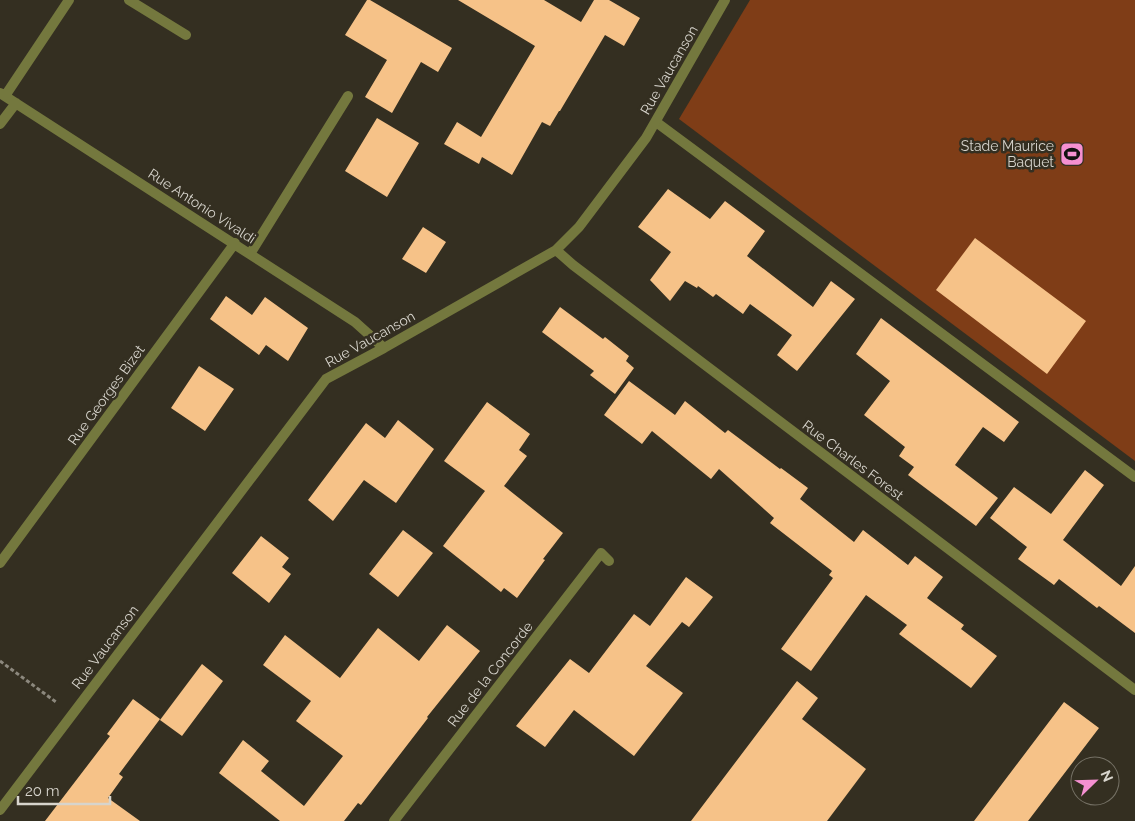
<svg xmlns="http://www.w3.org/2000/svg" width="1135" height="821" font-family="Raleway,sans-serif">
<style>
.green{fill:#7f3d17}
.building{fill:#f6c288}
.lines{fill:none;stroke-linecap:round;stroke-linejoin:round}
.path{stroke:#8c887d;stroke-width:3;stroke-dasharray:4 2.5;stroke-linecap:butt}
.service{stroke:#74783e;stroke-width:10}
.minor{stroke:#74783e;stroke-width:10}
.labels{text-anchor:middle;stroke-width:5;stroke-linejoin:round;paint-order:stroke}
.street-label{font-size:14px;fill:#d7d4cc;stroke:#342f21}
.poi-label{font-size:14px;fill:#d7d4cc;stroke:#342f21;text-anchor:end}
</style>
<rect width="100%" height="100%" fill="#342f21"/>
<path class="green" d="M750,0h385v461l-456,-342z"/>
<path class="building" d="M367,0h3l82,48 -14,24 -17,-10 -29,51 -27,-16 22,-37 -42,-25z
M458,0h86l37,22 13,-22h15l31,18 -16,28 -19,-11 -45,76h-1l-9,15 -8,-4 -30,53 -30,-18 -3,7 -35,-20 13,-22 24,15 54,-91z
M377,118l42,25 -32,54 -42,-26z
M668,189l42,30 15,-18 40,30 -18,25 66,51 18,-26 24,18 -58,72 -20,-16 15,-20 -42,-31 -7,10 -27,-20 -3,3 -15,-11 -1,2 -12,-7 -15,20 -20,-21 21,-28 -33,-25z
M423,227l23,15 -20,31 -24,-14z
M975,238l111,83 -39,53 -111,-84z
M226,296l26,19 13,-18 43,31 -20,33 -22,-16 -7,10 -49,-36z
M560,307l43,32 2,-2 24,19 -3,5 8,7 -19,26 -25,-19 4,-4 -52,-39z
M881,318l138,104 -15,20 -21,-15 -28,38 43,33 -22,28 -68,-51 6,-8 -15,-11 6,-9 -41,-32 26,-34 -34,-27z
M199,366l35,23 -29,42 -34,-23z
M629,381l46,34 10,-14 40,32 3,-3 52,39 1,-1 27,20 -8,11 54,43 9,-12 45,35 7,-9 28,21 -16,21 37,27 -3,4 36,27 -26,32 -72,-54 8,-9 -41,-30 -55,76 -30,-22 52,-71 -4,-3 3,-4 -62,-48 4,-5 -55,-49 -8,10 -59,-48 -10,13 -38,-29z
M487,402l43,32 -11,16 8,6 -23,30 59,47 -20,26 2,1 -28,38 -13,-10 -3,4 -58,-46 42,-55 -41,-30z
M398,420l36,29 -38,54 -32,-23 -31,41 -25,-21 58,-77 19,15z
M1085,470l19,15 -41,55 58,46 14,-20v67l-36,-27 -2,2 -38,-29 -5,6 -36,-26 9,-12 -37,-29 24,-31 37,27z
M403,530l30,23 -35,44 -29,-23z
M261,536l28,22 -7,9 9,7 -22,29 -37,-30z
M686,577l27,20 -24,30 -7,-5 -36,44 37,27 -49,63 -60,-46 -29,37 -29,-21 54,-67 19,14 45,-59 16,12z
M447,625l33,26 -53,66 1,1 -67,87 -3,-2 -14,18h-64l-61,-48 24,-33 26,21 -8,10 43,35 39,-50 -47,-35 15,-20 -48,-36 22,-30 55,43 38,-50 41,33z
M202,664l21,17 -41,55 -22,-16z
M797,681l21,17 -16,21 64,50 -39,52h-136z
M133,699l27,20 -41,55 4,3 -15,21 32,23h-95l65,-85 -3,-2z
M1064,702l35,26 -71,93h-54z"/>
<g class="lines">
<path class="path" d="M0,661l56,41"/>
<path class="service" d="M656,122l479,355"/>
<path class="minor" d="M129,0l57,35
M0,93l355,229 29,26
M5,96l64,-96
M0,124l16,-21
M556,250l17,15 562,425
M250,254l98,-158
M0,563l235,-320
M0,810l326,-431 58,-31 172,-98 23,-23 67,-89 79,-138
M394,821l207,-268 8,8"/>
</g>
<defs>
<g id="stadium-square" transform="scale(1.25)"><rect x="-9" y="-9" width="18" height="18" rx="4" fill="#f590d1" stroke="#342f21"/><path d="M0-5a6.5 5 0 1 0 0 10a6.5 5 0 1 0 0-10ZM-3.5-1.8h7v3.6h-7Z" fill="#111"/></g>
</defs>
<g fill-rule="evenodd">
<use href="#stadium-square" x="1072" y="154"/>
</g>
<g class="labels">
<g class="street-label">
<text transform="translate(669 70) rotate(-60)" y="5">Rue Vaucanson</text>
<text transform="translate(202 206) rotate(33)" y="5">Rue Antonio Vivaldi</text>
<text transform="translate(370 339) rotate(-29)" y="5">Rue Vaucanson</text>
<text transform="translate(106 395) rotate(-54)" y="5">Rue Georges Bizet</text>
<text transform="translate(853 460) rotate(37)" y="5">Rue Charles Forest</text>
<text transform="translate(105 647) rotate(-53)" y="5">Rue Vaucanson</text>
<text transform="translate(490 674) rotate(-52)" y="5">Rue de la Concorde</text>
</g>
<g class="poi-label">
<text x="1054" y="151">Stade Maurice<tspan x="1054" dy="16">Baquet</tspan></text>
</g>
</g>
<g transform="translate(1095 781) rotate(67)"><circle r="24" fill="#342f21" stroke="#757165"/>
<path d="M0-4L9 19L0 12L-9 19Z" fill="#f590d1"/>
<text y="-8" font-size="14" font-weight="bold" text-anchor="middle" fill="#d7d4cc">N</text>
</g>
<path d="M18 796v8h92v-8" fill="none" stroke="#d7d4cc" stroke-width="2.5"/>
<text x="25" y="796" font-size="15" fill="#d7d4cc" stroke="#342f21" stroke-width="4" paint-order="stroke">20 m</text>
</svg>
